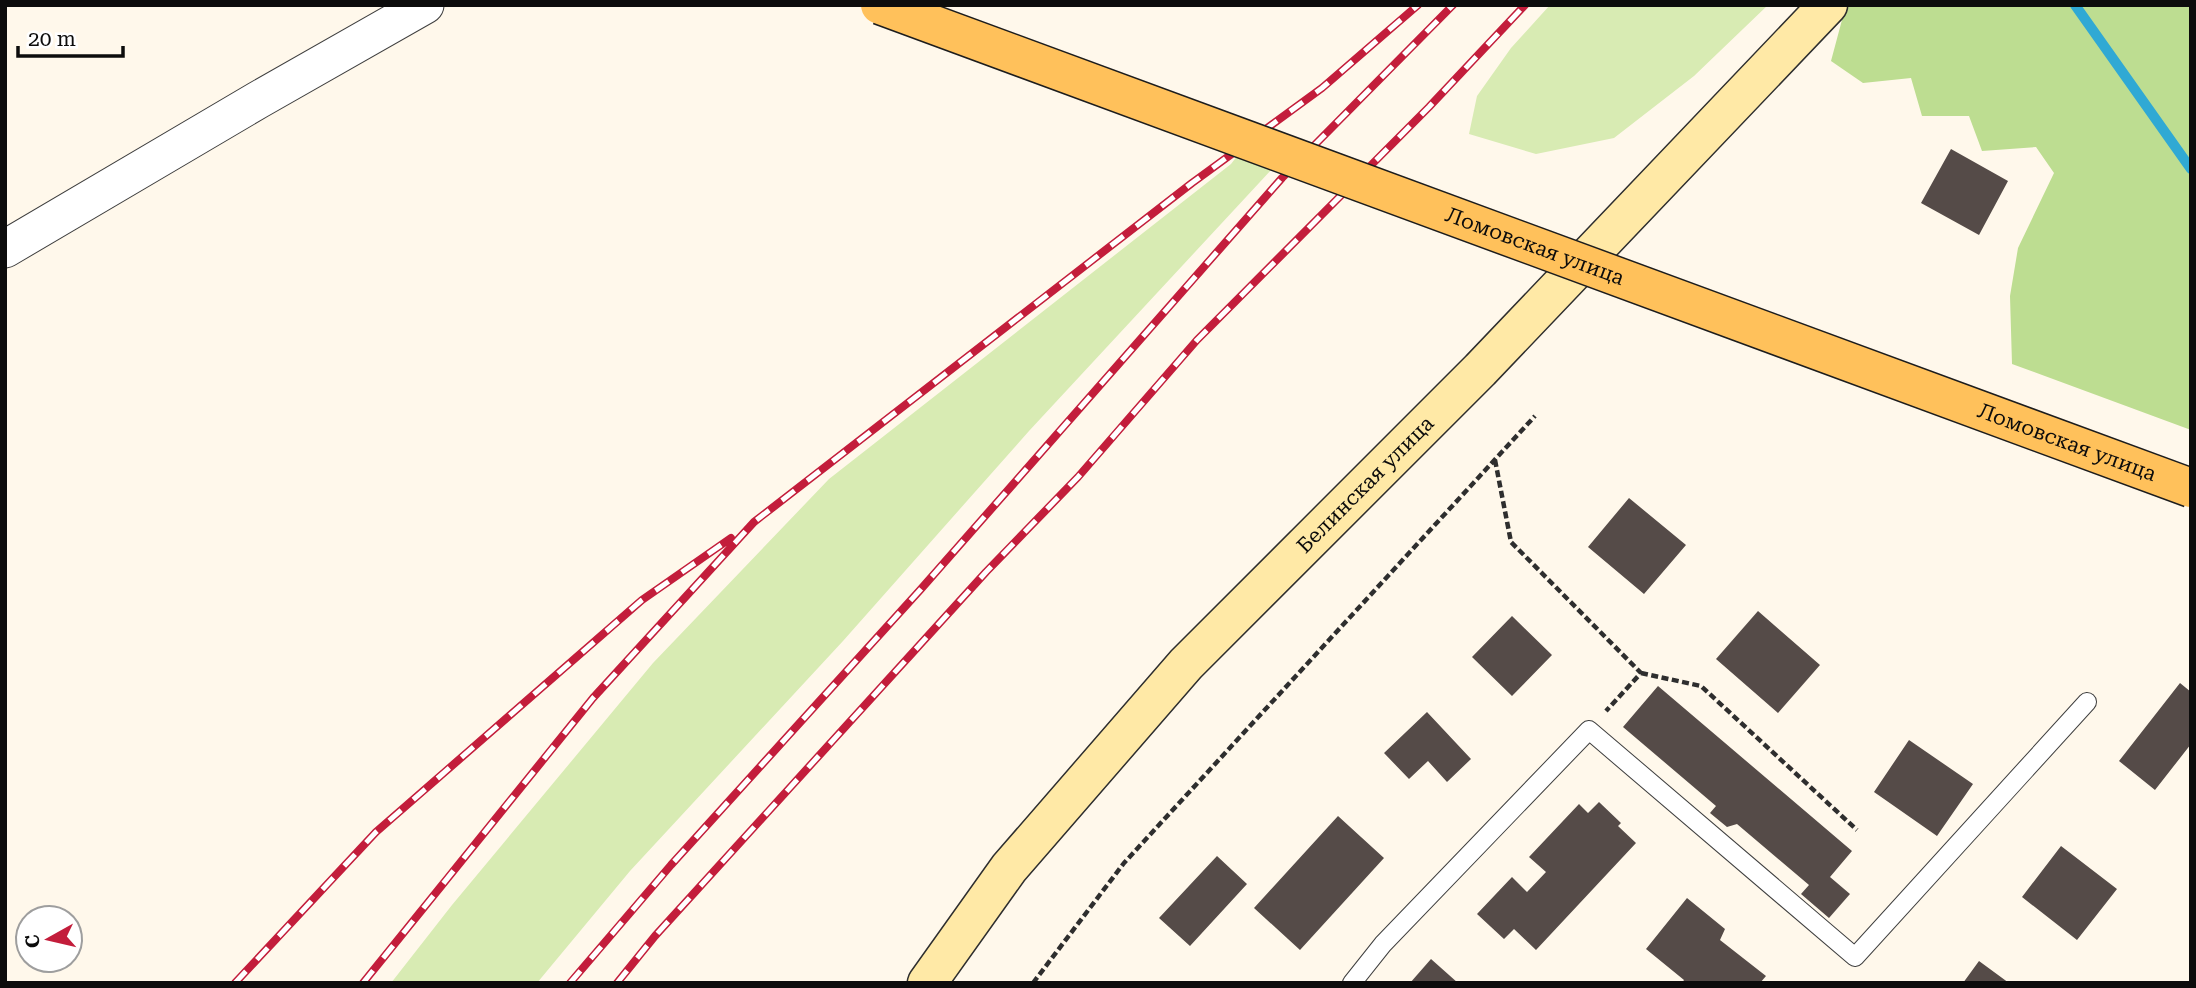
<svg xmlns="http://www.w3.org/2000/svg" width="2196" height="988" font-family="'Roboto Serif',serif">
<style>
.green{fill:#d8ebb3}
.forest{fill:#bddd91}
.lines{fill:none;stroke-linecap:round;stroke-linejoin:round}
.stream{stroke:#30a9d4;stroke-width:10}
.building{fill:#554b48}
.lane-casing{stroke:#3f3f3f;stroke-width:20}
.street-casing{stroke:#3f3f3f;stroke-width:39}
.secondary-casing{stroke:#2e2e2e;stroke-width:41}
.path{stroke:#2e2e2e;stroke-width:4.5;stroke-dasharray:7 3.5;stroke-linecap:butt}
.lane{stroke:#fff;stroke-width:18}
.street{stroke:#fff;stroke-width:37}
.secondary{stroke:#ffe9a6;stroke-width:38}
.rail-casing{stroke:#c31d3b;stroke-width:8}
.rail{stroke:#fff;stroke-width:5;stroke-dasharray:16;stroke-linecap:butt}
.primary-bridge-casing{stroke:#1d1d1d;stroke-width:41;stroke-linecap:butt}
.primary-bridge{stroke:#ffc15b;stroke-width:38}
.labels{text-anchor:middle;stroke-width:7;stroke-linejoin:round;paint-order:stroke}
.street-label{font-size:21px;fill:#0c0c0c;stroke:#fff}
</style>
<rect width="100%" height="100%" fill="#fff8eb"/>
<path class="green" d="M1550,5h218l-74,71 -80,62 -78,16 -67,-20 8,-38 34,-48z
M1241,151l31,18 -243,262 -186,210 -213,230 -93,112h-146l61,-78 201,-242 176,-184 402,-315z"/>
<path class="forest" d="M1846,5h345v425l-179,-66 -2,-68 8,-48 36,-75 -18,-26 -54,4 -13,-35h-47l-11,-38 -48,5 -32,-22z"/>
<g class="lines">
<path class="stream" d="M2075,5l116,164"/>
</g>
<path class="building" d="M1951,149l57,32 -29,54 -58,-32z
M1629,498l57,47 -42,49 -56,-47z
M1758,611l62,54 -42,48 -62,-54z
M1512,616l40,39 -40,41 -40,-39z
M2180,683l11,9v52l-36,46 -36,-29z
M1658,686l194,165 -22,26 20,17 -21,24 -28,-24 8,-9 -72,-61 -10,3 -17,-14 6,-7 -93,-79z
M1427,712l44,47 -24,23 -19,-21 -19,18 -25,-26z
M1909,740l64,44 -36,52 -63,-44z
M1599,802l22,21 -3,3 18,17 -100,107 -22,-21 -10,10 -27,-25 35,-37 15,15 19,-20 -17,-15 50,-53 9,9z
M1338,816l46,42 -84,92 -46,-42z
M2061,846l56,43 -40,51 -55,-43z
M1217,856l30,28 -57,62 -31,-28z
M1687,898l38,31 -5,11 46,36 -6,7h-78l2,-3 -38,-31z
M1431,959l27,24h-48z
M1979,961l30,22h-46z"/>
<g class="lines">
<g class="lane-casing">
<path id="lane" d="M1352,983l31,-39 206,-214 266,227 232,-255"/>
</g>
<g class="street-casing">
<path id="street" d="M5,249l253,-149 167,-95"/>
</g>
<g class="secondary-casing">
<g id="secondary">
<path id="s1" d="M927,983l82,-115 177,-204 294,-294 348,-365"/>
</g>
</g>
<path class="path" d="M1495,460l16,82 130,131 -35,38
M1641,673l60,13 156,144
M1033,983l91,-120 411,-447"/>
<use href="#lane" class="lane"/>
<use href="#street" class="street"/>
<use href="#secondary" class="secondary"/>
<g class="rail-casing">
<path id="rail" d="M235,983l141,-151 266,-232 89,-62
M363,983l230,-285 161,-176 438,-339 130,-95 96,-83
M570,983l101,-118 250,-276 361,-411 171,-173
M617,983l38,-47 331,-364 92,-95 119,-137 232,-233 96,-102"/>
</g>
<use href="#rail" class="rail"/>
<g class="primary-bridge-casing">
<g id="primary-bridge">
<path id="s2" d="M880,5l1311,483"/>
</g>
</g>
<use href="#primary-bridge" class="primary-bridge"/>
</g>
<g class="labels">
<g class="street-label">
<text dy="7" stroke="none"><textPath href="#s2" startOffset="698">Ломовская улица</textPath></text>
<text dy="7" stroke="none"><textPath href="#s2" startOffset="1265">Ломовская улица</textPath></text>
<text dy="7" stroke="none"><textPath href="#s1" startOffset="665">Белинская улица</textPath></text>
</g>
</g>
<rect width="2196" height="988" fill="none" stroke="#0c0c0c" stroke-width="14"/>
<g transform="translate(49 939) rotate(262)"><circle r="33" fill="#ffffff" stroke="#9e9e9e" stroke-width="2"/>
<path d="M0-5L12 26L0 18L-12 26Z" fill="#c31d3b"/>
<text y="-10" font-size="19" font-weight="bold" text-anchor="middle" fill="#0c0c0c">С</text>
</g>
<path d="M18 46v10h105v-10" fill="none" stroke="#0c0c0c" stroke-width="3.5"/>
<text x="28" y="46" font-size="21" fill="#0c0c0c" stroke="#ffffff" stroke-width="5" paint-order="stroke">20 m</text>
</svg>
